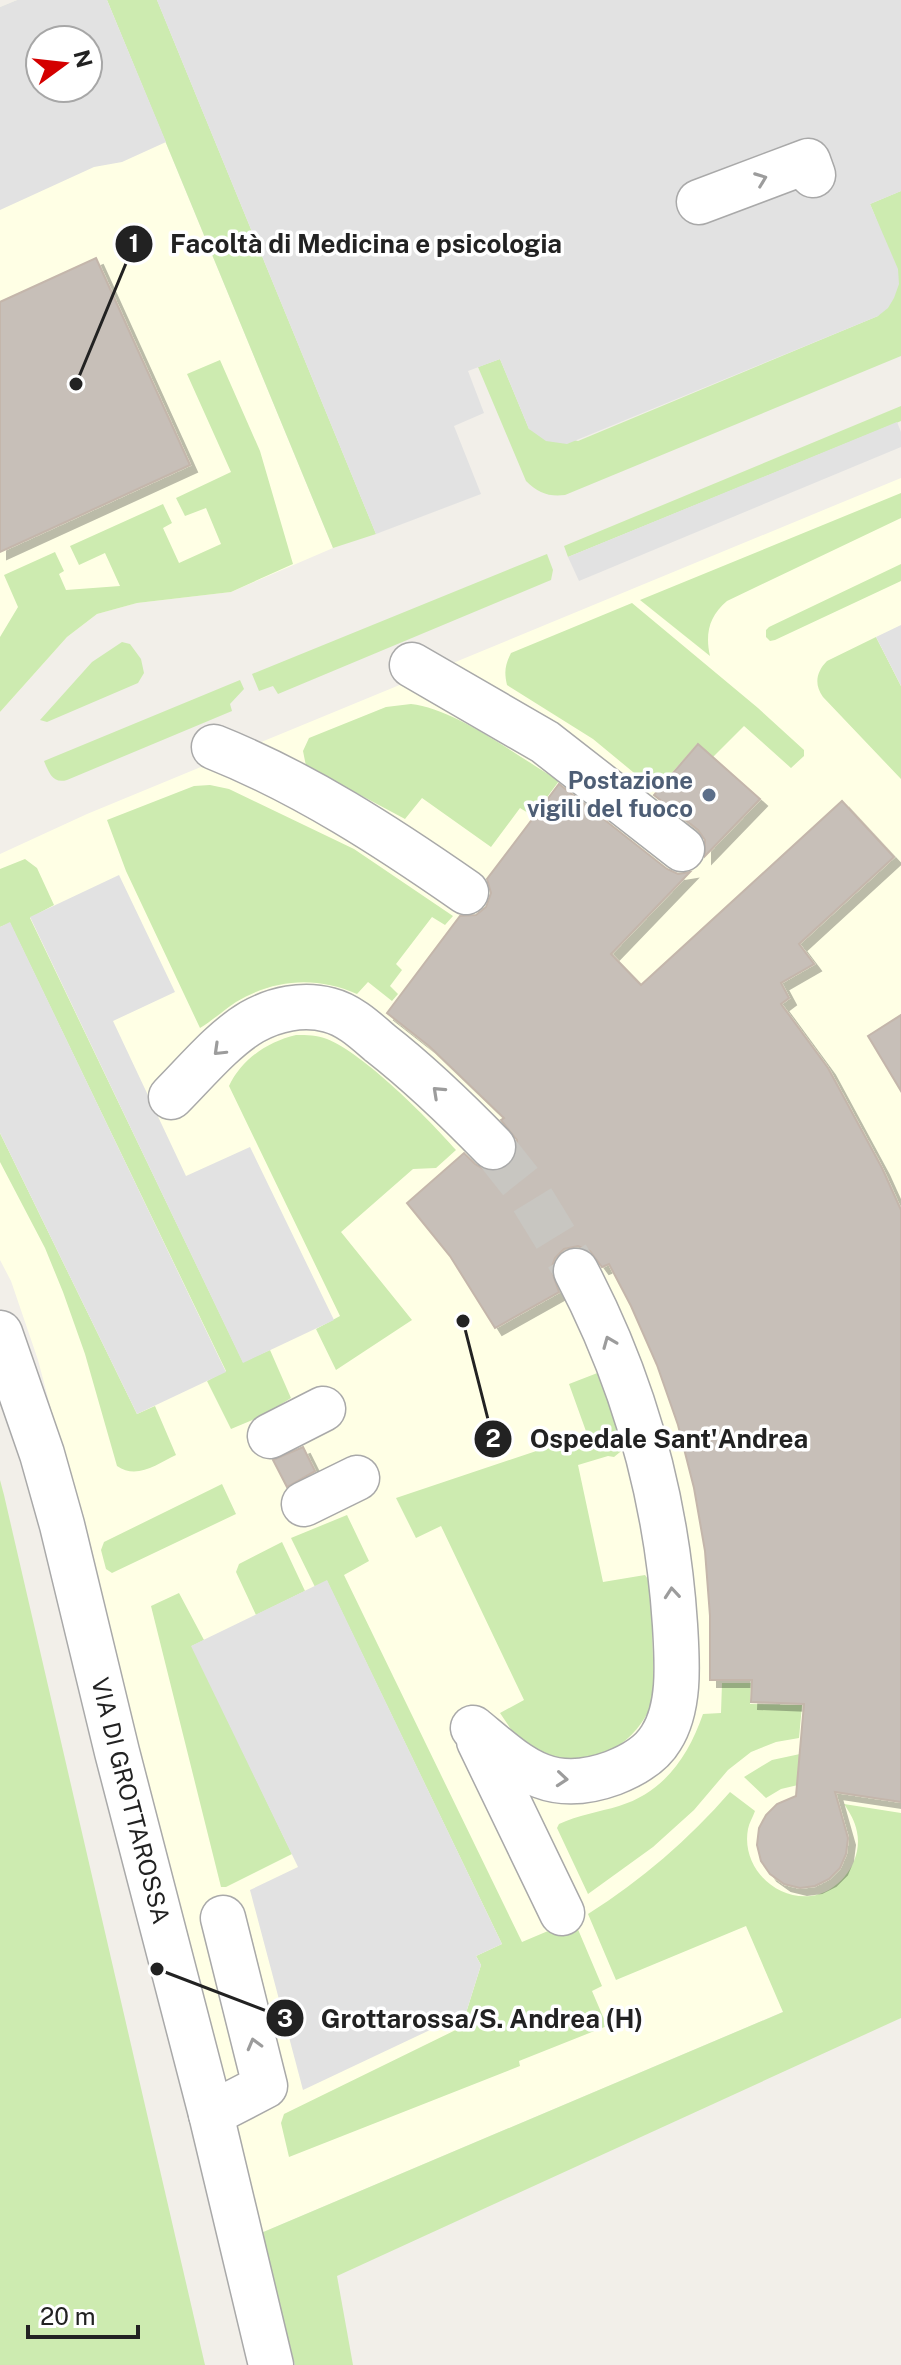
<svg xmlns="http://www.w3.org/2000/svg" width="901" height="2365" font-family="'Public Sans',sans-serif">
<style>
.education{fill:#ffffe5;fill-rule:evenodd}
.grass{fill:#cdebb0}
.parking{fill:#e2e2e2;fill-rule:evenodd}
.building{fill:#c7bfb8;stroke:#c4b6ab;stroke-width:2;filter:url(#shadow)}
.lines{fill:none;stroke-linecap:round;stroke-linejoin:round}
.minor-tunnel{stroke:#c8c6c1;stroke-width:44;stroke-dasharray:44 22;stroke-linecap:butt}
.minor-casing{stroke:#a9a9a9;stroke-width:47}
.minor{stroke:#fff;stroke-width:44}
.oneway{stroke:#9c9c9c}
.service-dot{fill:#5c6f8a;stroke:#fff;stroke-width:3}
.labels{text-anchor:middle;stroke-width:7;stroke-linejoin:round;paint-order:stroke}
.service-label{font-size:24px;font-weight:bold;fill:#4e5e75;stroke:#fff;text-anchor:end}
.street-label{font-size:24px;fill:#222;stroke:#fff}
.leader{fill:none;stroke:#222;stroke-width:3}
.callout-dot{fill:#222;stroke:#fff;stroke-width:3}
.mark-label{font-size:24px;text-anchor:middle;font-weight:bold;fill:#fff}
.callout-label{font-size:26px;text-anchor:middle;font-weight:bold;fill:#222;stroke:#fff;stroke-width:7;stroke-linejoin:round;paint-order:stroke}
</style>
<defs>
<filter id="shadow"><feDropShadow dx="7" dy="7" stdDeviation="0" flood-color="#0004"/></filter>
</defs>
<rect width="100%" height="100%" fill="#f2efe9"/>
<path class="education" d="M17,0h90l226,548 -102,44 -94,11 -40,11 -30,23 -67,75v-705zM40,40h48v48h-48z
M901,478v1484l-640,271 -146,-581 -77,-292 -27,-79 -11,-21v-406l87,-40z"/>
<path class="grass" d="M107,0h50l219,534 -43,14z
M901,191v165l-336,139c-16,2 -27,-2 -39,-14l-48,-114 22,-8 29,70 49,12 300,-125c23,-32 8,-75 -8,-112z
M220,360l40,91 33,113 -62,28 -94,11 -40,11 -30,23 -67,75v-75l18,-30 -14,-32 51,-23 9,19 -5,3 7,16 54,-4 -15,-33 -26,12 -9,-19 93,-42 9,19 -9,5 16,35 42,-19 -15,-36 -21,8 -9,-18 55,-26 -44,-98z
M901,406v15l-333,136 -4,-11z
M901,493v25l-174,83c-18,15 -22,33 -17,55l-70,-56z
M547,554l6,16 -2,10 -273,114 -5,-8 -14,5 -7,-17z
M901,564v17l-126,59 -5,1 -4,-4v-7l3,-3z
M632,603l126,105 46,42v6l-13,12 -47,-42 -31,31 -16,-13 -41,47 -63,-52 -86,-54c-3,-13 -2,-20 4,-32z
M876,637l25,49v93l-78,-82c-9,-12 -7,-25 4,-36z
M122,642l8,2 11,15 3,14 -6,10 -91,39 -7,-2 52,-58z
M240,680l4,9 -14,15 2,7 -165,69c-14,4 -18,-7 -23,-19z
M411,704c45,5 108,53 148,77l-26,35 -13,-8 -29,39 -69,-49 -17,21 -99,-53 -3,-15 6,-13 77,-31z
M210,785l19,4 125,60 99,67 -8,9 -13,-8 -36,47 6,6 -12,16 8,8 -6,7 -24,-19 -11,12c-41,-18 -82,-15 -121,8 -12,8 -23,18 -36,26l-74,-157 -19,-51 87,-34z
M25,859l12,9 17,37 -24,13 213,444 27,-12 21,48 -29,18 -31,13 -24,-48 19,-10 -216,-448 -10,4v-58z
M296,1035c11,0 21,0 31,4 36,14 102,80 129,111l-20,18 -23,1 -72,63 71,88 -76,50 -20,-41 24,-13 -111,-230c13,-27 38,-44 67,-51z
M0,1133l137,281 18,-8 21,49c-19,9 -39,25 -59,11l-32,-112 -22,-62 -18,-44 -45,-86z
M600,1372l25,76 -11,9 -6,-1 -30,9 25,117 42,-7 6,8 3,116c-20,53 -76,80 -126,47 -12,-8 -20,-21 -28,-33l24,-13 -83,-174 -25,12 -20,-40 191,-64 -18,-50z
M0,1480l4,15 201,870h-205z
M222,1484l14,30 -124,59 -6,-4 -5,-19 3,-8z
M347,1515l22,46 -25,14 178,367 52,-22 28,66 -10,5 15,35 -88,35 1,5 -231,91 -8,-34 3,-9 186,-91 -4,-10 15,-48 -5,-9 26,-12 -175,-363 -12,6 -24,-49z
M282,1542l23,49 -49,24 -20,-43 3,-8z
M179,1593l25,47 -12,6 100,208 -66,33h-5l-70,-281z
M722,1683h29l-1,21 52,1 -3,33 -23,4 -25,10 -23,18 -34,40 -41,37 -65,47 -31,-66 2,-4c19,-9 40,-12 60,-18 45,-14 69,-49 84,-92l18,-1z
M800,1754l-2,31 -17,4 -15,9 -22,-21 28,-17z
M730,1792l25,19c-2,6 -6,12 -7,18 -7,37 26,71 63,67 29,-4 52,-35 46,-64 -2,-11 -7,-19 -13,-28l57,9v205l-564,258 16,89h-58l-34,-132 522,-221 -37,-86 -130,54 -28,-66c54,-34 100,-74 142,-122z"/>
<path class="parking" d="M17,0h90l59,142 -44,20 -28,5 -94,43v-203zM40,40h48v48h-48z
M157,0h744v191l-31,13 28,65 1,15 -5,14 -6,10 -10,8 -311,128 -21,-3 -17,-12 -29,-70 -32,12 16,42 -30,13 27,68 -105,40z
M897,422l4,10v15l-322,134 -11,-24z
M901,625v61l-25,-49z
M119,875l56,117 -62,29 73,155 64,-29 84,173 -91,43 -213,-446z
M10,922l216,450 -89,42 -137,-281v-206z
M327,1580l175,364 -26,12 5,9 -15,48 -163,77 -53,-200 48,-23 -107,-221z"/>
<path class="building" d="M96,258l94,207 -190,87v-250z
M698,744l62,55 -55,57v-16l-7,-10 -44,-35z
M559,784l108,85 11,5 12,-2 -79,82 30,31 201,-184 52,56 -95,87 15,20 -33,19 8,15 -8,6 47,64 54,100 19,42v592l-66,-10 13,46 -2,16 -6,14 -11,11 -14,7 -15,2 -16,-4 -14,-10 -9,-13 -4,-16 2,-17 7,-13 11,-11 19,-8 8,-92 -53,-2 1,-22h-42v-64l-5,-65 -11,-63 -16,-63 -21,-60 -26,-59 -22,-42 -7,3 -12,-16 -12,-5 -14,3 -9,9 -4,11 8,23 -64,36 -45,-72 -43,-53 57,-50 11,11 12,7h13l10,-6 7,-11v-14l-16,-20 3,-2 -75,-72 -42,-33 73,-97 16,-1 10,-8 5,-14 -4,-14z
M901,1015v76l-33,-55z
M303,1447l12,24 -28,16 -14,-27z"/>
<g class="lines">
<path class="minor-tunnel" d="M493,1147l31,39 52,85"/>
<g class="minor-casing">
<g id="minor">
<path d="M699,202l109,-41 5,14"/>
<path d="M412,665l133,77 137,107"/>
<path d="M214,747c90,36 173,90 252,145"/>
<path d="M171,1097c24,-24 52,-58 81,-75 23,-13 51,-19 77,-12 20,5 36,20 51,33 41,32 77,67 113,104"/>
<path id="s1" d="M0,1333l42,121 20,71 55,227 94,362 60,251"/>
<path d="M270,1436l53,-27"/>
<path d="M304,1504l53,-26"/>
<path d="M473,1728c46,38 75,69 140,45 18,-7 38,-18 48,-35 20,-31 16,-78 14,-113 -8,-125 -40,-242 -99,-354"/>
<path d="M479,1741l83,172"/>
<path d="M211,2114l54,-28 -42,-168"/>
</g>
</g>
<use href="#minor" class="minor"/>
</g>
<defs><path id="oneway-chevron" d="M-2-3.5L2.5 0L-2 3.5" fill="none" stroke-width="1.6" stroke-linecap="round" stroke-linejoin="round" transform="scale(2)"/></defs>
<g class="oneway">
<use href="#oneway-chevron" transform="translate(761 179) rotate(-21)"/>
<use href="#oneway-chevron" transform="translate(219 1050) rotate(136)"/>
<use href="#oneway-chevron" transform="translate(438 1092) rotate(-137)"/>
<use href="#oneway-chevron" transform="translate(609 1342) rotate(-112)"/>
<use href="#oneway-chevron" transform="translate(672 1593) rotate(-95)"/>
<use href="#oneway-chevron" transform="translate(562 1779) rotate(5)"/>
<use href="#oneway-chevron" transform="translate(254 2044) rotate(-105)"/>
</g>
<circle class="service-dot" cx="709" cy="795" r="8"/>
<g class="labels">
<g class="service-label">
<text x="693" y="789">Postazione<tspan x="693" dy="28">vigili del fuoco</tspan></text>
</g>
<g class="street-label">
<text dy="8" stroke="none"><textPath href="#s1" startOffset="486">VIA DI GROTTAROSSA</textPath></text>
</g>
</g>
<path class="leader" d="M76 384L134 244M463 1321L493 1439M157 1969L285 2018"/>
<g class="callout-dot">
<circle cx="76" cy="384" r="8"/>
<circle cx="463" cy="1321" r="8"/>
<circle cx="157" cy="1969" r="8"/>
<circle cx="134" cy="244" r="20"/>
<circle cx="493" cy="1439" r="20"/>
<circle cx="285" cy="2018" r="20"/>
</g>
<g class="mark-label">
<text x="134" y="252">1</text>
<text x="493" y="1447">2</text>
<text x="285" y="2027">3</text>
</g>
<g class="callout-label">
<text x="366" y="253">Facoltà di Medicina e psicologia</text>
<text x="669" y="1448">Ospedale Sant'Andrea</text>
<text x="482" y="2028">Grottarossa/S. Andrea (H)</text>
</g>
<g transform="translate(64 64) rotate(75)"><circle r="38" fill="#ffffff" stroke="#a7a7a7" stroke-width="2"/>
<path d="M0-6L14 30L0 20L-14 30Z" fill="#d40000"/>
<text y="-12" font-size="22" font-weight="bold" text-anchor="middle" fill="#222222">N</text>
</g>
<path d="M28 2325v12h110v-12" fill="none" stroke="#222222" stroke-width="4"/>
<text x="40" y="2325" font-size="24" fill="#222222" stroke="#ffffff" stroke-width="6" paint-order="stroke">20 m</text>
</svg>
